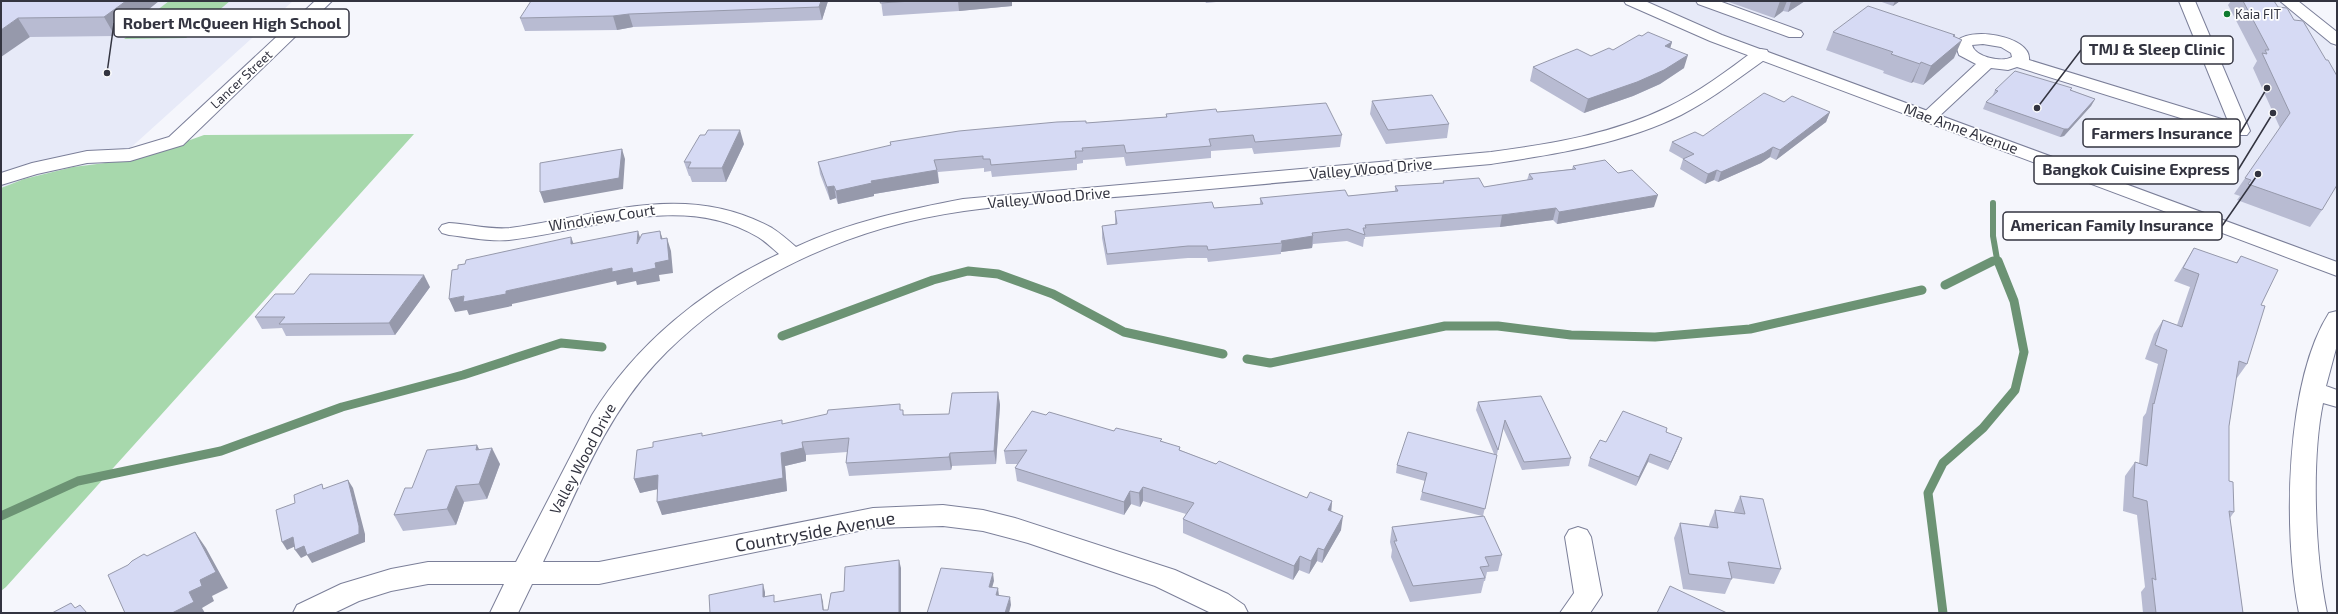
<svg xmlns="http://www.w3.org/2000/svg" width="2338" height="614" font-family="'Exo 2',sans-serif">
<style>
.built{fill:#e7eaf8}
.green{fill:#a7d8ac}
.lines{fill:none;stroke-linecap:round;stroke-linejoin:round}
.stream-far1{stroke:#6c9374;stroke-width:6}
.stream{stroke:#6c9374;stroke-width:9}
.minor-casing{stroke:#7b7f99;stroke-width:2}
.major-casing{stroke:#7b7f99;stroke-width:2}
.minor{fill:#fff;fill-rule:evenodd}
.major{fill:#fff;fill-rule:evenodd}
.wall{fill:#b8bbd2}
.shaded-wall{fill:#9699ab}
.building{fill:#d6daf4;stroke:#9699ab}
.poi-dot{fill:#0e7a2f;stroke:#fff;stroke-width:1.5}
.labels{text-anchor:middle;stroke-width:3.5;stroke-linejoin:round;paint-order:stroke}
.far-poi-label{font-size:13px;fill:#333440;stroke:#fff;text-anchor:start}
.far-street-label{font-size:13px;fill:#333440;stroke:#fff}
.street-label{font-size:15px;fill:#333440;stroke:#fff}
.near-street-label{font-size:18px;fill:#333440;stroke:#fff}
.leader{fill:none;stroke:#333440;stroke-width:1.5}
.callout-dot{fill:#333440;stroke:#fff;stroke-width:1.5}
.callout{fill:#fff;stroke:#333440;stroke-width:1.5}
.callout-label{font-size:16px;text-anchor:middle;font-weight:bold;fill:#333440}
</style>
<rect width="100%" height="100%" fill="#f5f6fc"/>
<path class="built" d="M1,1h292l-177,160 -43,6 -49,12 -23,9z
M1632,1h655l37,35 13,14v219z"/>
<path class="green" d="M169,1h61l-44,37 -62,1 23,-17 -4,-1z
M414,134l-408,453 -5,4v-403l23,-9 49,-12 64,-8 67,-24z"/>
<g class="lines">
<path class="stream-far1" d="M1997,259l1,3
M1991,262l6,-3 -4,-23v-33"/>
<path class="stream" d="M1945,285l48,-24
M782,336l151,-56 35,-9 30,3 55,20 71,38 99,22
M1247,359l23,4 175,-37h53l73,9 84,2 95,-8 172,-39
M1,516l77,-35 143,-30 121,-44 121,-32 98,-32 41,4
M1943,613l-15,-120 15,-30 40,-35 32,-38 9,-38 -10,-51 -16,-40"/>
<g class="minor-casing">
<path id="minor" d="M315,1h17l-149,144 -53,16 -43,2 -50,11 -36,11v-12l31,-10 55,-12 42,-2 40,-12z
M1696,1h23l82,30 2,3 -2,3h-12l-91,-33z
M2179,1h16l55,130 -3,4h-12l-218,-68 -9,3 -17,-2 -57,53h-12l-3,-4 57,-53 -17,-9 -4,-12c12,-18 77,-7 74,17l199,61zM1983,44l18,3 10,6 1,4c-10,6 -37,0 -40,-12z
M2280,1h18l39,31v13l-6,-2z
M1761,49l6,1 2,4 -2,4c-28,20 -55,41 -86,57 -58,29 -126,39 -190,49 -109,9 -218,19 -327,29 -67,6 -134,9 -200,18 -115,16 -230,68 -309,153 -52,56 -79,131 -112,198h56l274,-54 70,-3 40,5 32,8 160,52 53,24 16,11 4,8h-37l-56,-27 -127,-43 -45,-12 -40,-5 -70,2 -274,56h-67l-14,29h-28l14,-29h-76l-37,7 -32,10 -25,12h-41l4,-8 44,-21 50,-15 37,-7h88l76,-147c44,-71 111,-126 187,-161 -7,-6 -14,-13 -21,-17 -77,-46 -168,-6 -249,3 -19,2 -41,-3 -60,-5l-7,-2 -3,-4 3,-4 7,-2c19,1 42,7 61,5 89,-12 175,-48 262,0 8,5 16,12 24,19 53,-25 110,-37 167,-48l528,-47c60,-8 122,-18 177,-45 31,-15 59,-36 87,-57z
M2337,311v34l-11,41 11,4v17l-14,-4c-12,58 -8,152 4,210h-28c-16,-79 -14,-231 30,-300z
M1578,527l9,3 4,7 11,58 -12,18h-30l14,-20 -9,-56 4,-7z"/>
</g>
<g class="major-casing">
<path id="major" d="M1624,1h21l77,34 615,227v14l-627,-235 -84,-37z"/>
</g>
<use href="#minor" class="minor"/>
<use href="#major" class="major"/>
</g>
<path class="wall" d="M1,1h158l-44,35 -85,1z
M828,1l-6,19 -189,7 -16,3 -92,1 -5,-13z
M881,1h131v5l-53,5 -76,5z
M1205,1h21l-20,2z
M1726,1h79l-17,11 -5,-1 -9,7z
M1879,1h21l-7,5z
M2231,1h43l48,209 -12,17 -73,-27 3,-4 -6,-2 46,-66 -27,-60 4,-7 -29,-56z
M1833,32l122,3 -1,2v21l-31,27 -10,-3 -2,1 -28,-10 1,-2 -58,-21z
M1642,36l30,6 -2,6 14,20 -24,16 -27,12 -49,17 -54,-32 3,-14 58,-11 22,-6z
M2072,88l-1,2 24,9 -4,7 -27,30 -4,1 -77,-28 3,-7 6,-5 3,-7z
M1372,101l77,23 -2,14 -61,6 -16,-30z
M1784,102l46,10 -4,10 -50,38 -6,-3 -9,6 -43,19 -4,-2 -9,4 -25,-15 3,-10 -14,-8 3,-9 31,-6z
M1217,112l125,23 -2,12 -86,7 -2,-6 -41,3v7l-85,8 -2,-9 -41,3v3l-6,1v6l-85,7 -1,-6 -7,1v-4l-46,4 1,11 -65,11v2l-36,8 -2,-6 -6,2 -10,-26 -2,-12 268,-39 80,-6v-3z
M744,144l-18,38h-34l-2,-6h-1l-5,-14z
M1573,166l45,7 36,34 -97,17 -4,-4 -53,7 -135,10v2h-1l-1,8 -16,-6 -34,3 -1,4 -31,4v2l-73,8 -1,-4h-19l-81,7 -5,-27v-12l13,-2v-13l99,-3 46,-4v-6l88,-2 47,-4v-6l48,-3v-2l41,6 43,-7 2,-6 43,-5z
M2194,248l42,15 5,-7 20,49 -14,59 -10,14 -1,-1 -7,49v55l5,31 -4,6 13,95h-100l-2,-21 4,-5 -8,-72 -14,-4 2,-35 10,-14 4,1 4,-46 3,-4 12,-49 -13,-5 9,-25 9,-14 14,5 13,-38 -16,-6z
M430,287l-35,48 -109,1 -4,-8 -20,1 -7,-12z
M998,392l2,13 -4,59 -44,2 -1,4 -102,6 -3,-13 1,-11 -41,3v6l-21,5 2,25 -125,24 -5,-26 -17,4 -6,-14 19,-32 130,-23 119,-14 2,5 45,-1z
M1478,402l93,56 -2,8 -47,4 -19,-42 -20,88 19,39 -4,16 -11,1 -2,9h-1l-3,12 -71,9 -19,-45 1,-7 -2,-8 2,-15 90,-11 -62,-16 5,-19 -29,-8 1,-8 97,-11 -18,-44z
M1046,415l68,16 48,10 18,9 36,14 91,34 25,3 -1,10 10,19 -19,33 -5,-2 -8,13 -10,-4 -6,10 -110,-47v-14l3,-5 -43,-13 -3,6 -9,-3 -7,11 -107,-34 -2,-13 3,-4h-12l-2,-13z
M1666,432l13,14 -11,24 -20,-8 -12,24 -48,-20 2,-8 16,-16z
M479,449l21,15 -13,35 -23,3 -8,23 -53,6 -9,-16 18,-27z
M1740,496l41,73 -7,15 -42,-6 -7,16 -42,-5 -9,-51 6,-15 29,3v-1l6,-15 19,3v-2z"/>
<path class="shaded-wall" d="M126,1h33l-44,35 -11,-19z
M821,1h7l-6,19 -3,-13z
M958,1h54v5l-53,5z
M1780,1h7l-4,10 -9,7z
M1791,1h14l-17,11z
M1895,1h5l-7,5z
M629,14l4,13 -16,3 -4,-14z
M18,18l12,19 -29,20v-27z
M1955,35l-8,17 15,-12 -8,18 -31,27 8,-19 22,-30z
M1672,42l-4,13 -3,-9z
M1688,55l-4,13 -24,16 -27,12 -49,17 4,-14z
M1921,62l-8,20 -2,1 9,-19z
M2095,99l-4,7 -27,30 -4,1 4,-8z
M1830,112l-4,10 -50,38 4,-10z
M740,130l4,14 -18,38 -4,-14z
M1773,147l-3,10 -9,6 -43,19 3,-10z
M622,149l3,10 -2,30 -79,14 -4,-11z
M937,170l2,13 -65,11v2l-36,8 -2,-13 35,-10z
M1717,170l-3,10 -9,4 3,-10z
M834,186l2,12 -6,2 -3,-13z
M1658,195l-4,12 -97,17 2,-12z
M1556,208l-3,12 -53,7 2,-12z
M638,231l4,13h-5z
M660,231l4,12 -3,-4z
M1313,236l-1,12 -31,4 1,-9 -1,-2z
M571,237l5,13 -5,-6z
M667,238l4,13 2,22 -14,2 1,6 -23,4 -1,-4 -19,4 -1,-4 -104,23v2l-43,9 -2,-5 -12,2 -6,-13 15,-3 42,-5 106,-23 43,-5z
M424,275l6,12 -35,48 -6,-12z
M998,392l2,13 -4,59 -2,-13z
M1682,438l-3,8 -11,24 3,-8z
M802,442l4,13v6l-21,5 2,25 -125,24 -5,-13 124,-49z
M477,445l8,16 -9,-11z
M492,448l8,16 -13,35 -8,-15z
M950,453l2,13 -1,4 -2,-13z
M1650,454l-2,8 -12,24 3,-9z
M658,475l5,13 -23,5 -6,-14z
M348,480l5,8 12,46v8l-53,21 -5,-8 -6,3 -6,-8z
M456,486l8,16 -8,23 -9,-16z
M1143,487v14l-3,6 -1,-14z
M1130,491l1,13 -7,11v-13z
M1332,501l-1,13 -3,-4z
M1343,516l-2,14 -19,33 2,-13z
M195,532l11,16 22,40 -16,8 2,5 -12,7 3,5h-33l28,-33z
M293,537l5,8 -11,5 -5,-8z
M1318,548l-1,13 -8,13 2,-13z
M1300,556l-1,14 -6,10 1,-14z
M899,560l2,8v45h-2z
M993,573l1,8 -4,14 -1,-8z
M763,584l2,8v13l-2,-8z
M998,588l1,8 -3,-1z
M821,594l2,8 1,11 -1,-3z
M1010,597l1,8 -2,8h-4z"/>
<path class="building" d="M1,1h125l-22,16 -86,1 -17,12z
M531,1h290l-2,6 -190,7 -16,2 -93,2z
M881,1h31l-32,2z
M2243,1h31l4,6 9,1 7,12 9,1 23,39h2l9,16v109l-15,25 -74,-26 3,-4 -6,-2 45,-65 -28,-60 5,1 -2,-4h4z
M1868,6l87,29 -2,1 9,4 -31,26 -10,-4 -1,2 -29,-10 2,-2 -60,-20z
M1648,32l24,10 -7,4 23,9 -24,15 -27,12 -49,17 -55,-32 44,-18 14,7 18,-8 4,2 26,-15 3,1z
M2015,71l57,17 -2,2 25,9 -27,30h-4l-78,-27 12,-11 -3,-1z
M1764,93l20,9 8,-6 38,16 -50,38 -7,-3 -9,6 -43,19 -4,-2 -9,4 -25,-15 11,-5 -22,-12 23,-10 8,4z
M1432,95l17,29 -61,6 -16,-29z
M1326,103l16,32 -87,7 -2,-7 -44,4 2,7 -85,7 -2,-8 -42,3 1,3h-8l1,7 -85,7 -1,-6h-7v-3l-49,4 3,10 -66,11 1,2 -36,8 -2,-5 -7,1 -9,-25 73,-17 -1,-3 69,-11 98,-9 29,-1v2l81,-6 -1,-3 50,-5 1,3z
M708,130h32l-18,38h-34l3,-6h-7l16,-27h5z
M622,149l-3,29 -79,14v-29z
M1605,160l13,13 14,-3 26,25 -99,17 -3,-4 -54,7 -137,10 1,3h-3l2,7 -17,-6 -36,4 1,3 -32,5 1,2 -74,7 -1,-4h-19l-81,8 -5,-28 15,-2 -2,-13 97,-9 2,6 49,-4 -3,-6 85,-8 3,6 50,-5 -3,-5 49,-3 -1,-2 36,-3 5,9 49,-8 -4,-5 47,-5 -3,-3z
M638,231l-1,13 5,-10 18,-3 1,8 6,-1 2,22 -14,3 1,5 -23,5 -1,-5 -20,4v-4l-106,23v3l-43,8 1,-6 -15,3 3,-29 6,-1v-4l7,-1 1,-4 105,-23v7z
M2194,248l43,15 4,-7 37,14 -17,35 4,1 -18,58 -8,-3 -10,65v55l4,1 1,30 -5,-1 14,102h-87l-4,-35 4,2 -9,-79 -14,-4 2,-35 12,4 6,-63 1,1 13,-54 -12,-5 8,-25 19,7 17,-53 -16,-6z
M310,274l114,1 -35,48 -110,1 6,-7h-30l20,-23h19z
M998,392l-4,59 -44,2 -1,4 -103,6 3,-25 -47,4 1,6 -22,5 2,25 -126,24 1,-27 -24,4 3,-29 16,-3v-5l49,-9v3l80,-16v4l45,-10 1,-4 72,-6v6h3v5l46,-1 3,-21z
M1541,396l30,62 -47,4 -19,-42 -7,30 -20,-48z
M1032,411l14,4 3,-3 65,19 2,-3 46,11 -2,2 20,6 -1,3 37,14 3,-3 88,37 3,-6 22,9 -4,9 15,6 -19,34 -6,-2 -7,13 -11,-5 -6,10 -111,-47 11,-16 -51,-16 -4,6 -9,-2 -6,11 -109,-34 12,-18 -23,1z
M1623,411l44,17 -1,4 16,6 -11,24 -21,-8 -11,23 -49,-19 10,-18 6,2z
M1408,432l89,23 -12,54 -63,-17 5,-19 -30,-8z
M477,445l-1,5 16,-2 -13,36 -23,2 -9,23 -53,6 11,-27h7l15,-38z
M348,480l11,46v8l-52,21 -3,-9 -9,4 -2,-13 -11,5 -6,-32 19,-7 -1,-8 28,-11 1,5z
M1740,496l23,3 18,70 -53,-7 4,17 -43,-5 -9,-51 38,5 -3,-18 30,4z
M1484,516l18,39 -17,2 4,9 -9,1 5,11 -72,8 -19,-45h3l-5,-14z
M195,532l21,40 -16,8 2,6 -13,6 5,10 -22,11h-47l-17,-38 20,-10 4,-4 12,-7 3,2z
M899,560v53h-189l-1,-18 54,-11v13l11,-2v7l47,-8 2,16h5l3,-17 13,-2 1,-24z
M941,568l52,5 -4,14 9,1 -2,7 14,2 -5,16h-78z
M1670,586l57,27h-70z
M71,603l4,5 5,-3 7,8h-35z"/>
<circle class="poi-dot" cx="2227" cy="14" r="4"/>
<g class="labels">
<g class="far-poi-label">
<text x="2235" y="19">Kaia FIT</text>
</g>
<g class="far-street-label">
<text transform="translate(241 79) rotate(-43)" y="5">Lancer Street</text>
</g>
<g class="street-label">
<text transform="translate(1961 129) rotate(20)" y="5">Mae Anne Avenue</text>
<text transform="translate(1371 169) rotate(-5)" y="5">Valley Wood Drive</text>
<text transform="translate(1049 198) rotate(-5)" y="5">Valley Wood Drive</text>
<text transform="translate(602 218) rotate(-9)" y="5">Windview Court</text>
<text transform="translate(583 459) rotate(-62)" y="5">Valley Wood Drive</text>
</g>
<g class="near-street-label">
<text transform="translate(815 532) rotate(-10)" y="6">Countryside Avenue</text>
</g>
</g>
<path class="leader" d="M107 73L114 23M2037 108L2081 50M2267 88L2240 133M2273 113L2238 170M2258 174L2222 226"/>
<g class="callout-dot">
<circle cx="107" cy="73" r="4"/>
<circle cx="2037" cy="108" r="4"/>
<circle cx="2267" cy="88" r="4"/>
<circle cx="2273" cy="113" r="4"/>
<circle cx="2258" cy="174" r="4"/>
</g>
<g class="callout">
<rect x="114" y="9" width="235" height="28" rx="4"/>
<rect x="2081" y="36" width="152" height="28" rx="4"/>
<rect x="2083" y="119" width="157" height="28" rx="4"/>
<rect x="2034" y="156" width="204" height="28" rx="4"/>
<rect x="2003" y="212" width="219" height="28" rx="4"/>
</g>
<g class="callout-label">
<text x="232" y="29">Robert McQueen High School</text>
<text x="2157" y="55">TMJ &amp; Sleep Clinic</text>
<text x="2162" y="139">Farmers Insurance</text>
<text x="2136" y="175">Bangkok Cuisine Express</text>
<text x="2112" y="231">American Family Insurance</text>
</g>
<rect width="2338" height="614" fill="none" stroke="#333440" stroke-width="4"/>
</svg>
